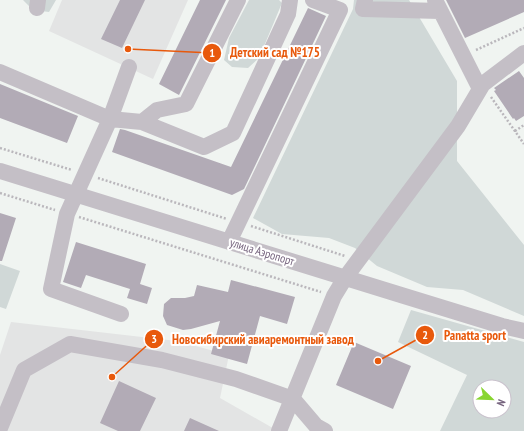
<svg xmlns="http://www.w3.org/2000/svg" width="524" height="431" font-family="'PT Sans Narrow',sans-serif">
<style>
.built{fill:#e3e4e4}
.green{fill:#d0d8d7;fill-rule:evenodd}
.building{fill:#b2abb6}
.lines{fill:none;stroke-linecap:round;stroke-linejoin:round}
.path{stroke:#bab7bc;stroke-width:2.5;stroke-dasharray:2 2;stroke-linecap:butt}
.minor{stroke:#c4bfc6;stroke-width:16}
.labels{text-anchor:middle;stroke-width:4;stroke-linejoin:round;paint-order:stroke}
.street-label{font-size:12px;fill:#77657f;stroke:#fff}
.leader{fill:none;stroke:#e8590c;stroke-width:1.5}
.callout-dot{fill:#e8590c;stroke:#fff;stroke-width:1.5}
.mark-label{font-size:12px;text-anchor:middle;font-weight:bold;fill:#fff}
.callout-label{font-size:13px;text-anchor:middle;font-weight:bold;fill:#e8590c;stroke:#fff;stroke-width:4;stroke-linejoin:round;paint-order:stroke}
</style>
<rect width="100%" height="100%" fill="#f0f4f1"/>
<path class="built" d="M62,0h126l-35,79 -104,-48z
M11,322l166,19 52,14 -9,43 58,33h-278v-76z"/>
<path class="green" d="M23,0h33l-7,12 -16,-2z
M249,0h30l3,3 -23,55 -11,10 -16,-1 -8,-7 5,-22z
M354,0h55l48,81v80l67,84v71l-61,-26 -36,-3 -50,-21 -22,-18 -26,-10 -47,-4 -29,-16 100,-209z
M0,264l20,7 -14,38 -6,-2z
M411,310l113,32v89h-84l27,-56 -69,-33zM480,387h24v24h-24z"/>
<path class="building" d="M120,0h25l-23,48 -21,-9z
M200,0h26l-47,95 -20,-11z
M446,0h78v12l-59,26z
M308,8l18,8 -82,173 -12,6 -120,-43 8,-23 5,1 106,37z
M519,71l5,7v38l-8,5 -2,-3 -1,1 -19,-28 2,-1 -2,-2z
M0,84l78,32 -11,27 -67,-25z
M0,213l16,5 -14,43h-2z
M76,242l70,22 -6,20 12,4 -5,16 -20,-6 3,-9 -44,-14 -5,13 -18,-6z
M231,280l64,17 -8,27 -27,-8 -13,48 -36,-10 9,-33 -29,8 -8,1 -16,-5 -4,-9 1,-12 7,-6h14l9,-2 3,-11 31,7z
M354,342l57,24 -18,43 -57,-24z
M119,381l37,17 -16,33h-22l-18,-8z
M190,418l29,13h-35z"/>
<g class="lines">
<path class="path" d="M476,50l48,-22
M491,97l33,47
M515,131l9,-6
M0,148l72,22
M98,178l129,41
M0,193l55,17
M79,217l242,75
M251,226l94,30"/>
<path class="minor" d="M365,0l-2,9 77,2
M435,0l45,89
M37,8l1,-8
M129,67l-19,52 32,3 62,25 29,-14 55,-119 2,-14
M0,72l110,47 -43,95 -16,75 70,25
M142,122l15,-12 29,-6 52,-104
M0,171l401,124 101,31 22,5
M229,242l111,-232 -27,-10
M0,428l24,-58 46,-26 92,16 74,19 57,20 23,27 9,5
M279,431l55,-135 11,-18 113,-152 25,-42 41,-31"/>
</g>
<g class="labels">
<g class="street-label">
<text transform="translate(262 252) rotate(17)" y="4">улица Аэропорт</text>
</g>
</g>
<path class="leader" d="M128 49L212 53M378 361L425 335M112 377L154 339"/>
<g class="callout-dot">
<circle cx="128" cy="49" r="4"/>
<circle cx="378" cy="361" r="4"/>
<circle cx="112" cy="377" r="4"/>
<circle cx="212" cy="53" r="10"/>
<circle cx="425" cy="335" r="10"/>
<circle cx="154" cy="339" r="10"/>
</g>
<g class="mark-label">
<text x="212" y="57">1</text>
<text x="425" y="339">2</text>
<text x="154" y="343">3</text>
</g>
<g class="callout-label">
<text x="275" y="57">Детский сад №175</text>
<text x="475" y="340">Panatta sport</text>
<text x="263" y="344">Новосибирский авиаремонтный завод</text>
</g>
<g transform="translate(492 399) rotate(113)"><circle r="19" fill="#ffffff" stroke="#c9c1cc"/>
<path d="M0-3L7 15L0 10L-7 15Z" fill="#88d530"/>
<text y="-6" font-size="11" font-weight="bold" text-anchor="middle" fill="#77657f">N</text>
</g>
</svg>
